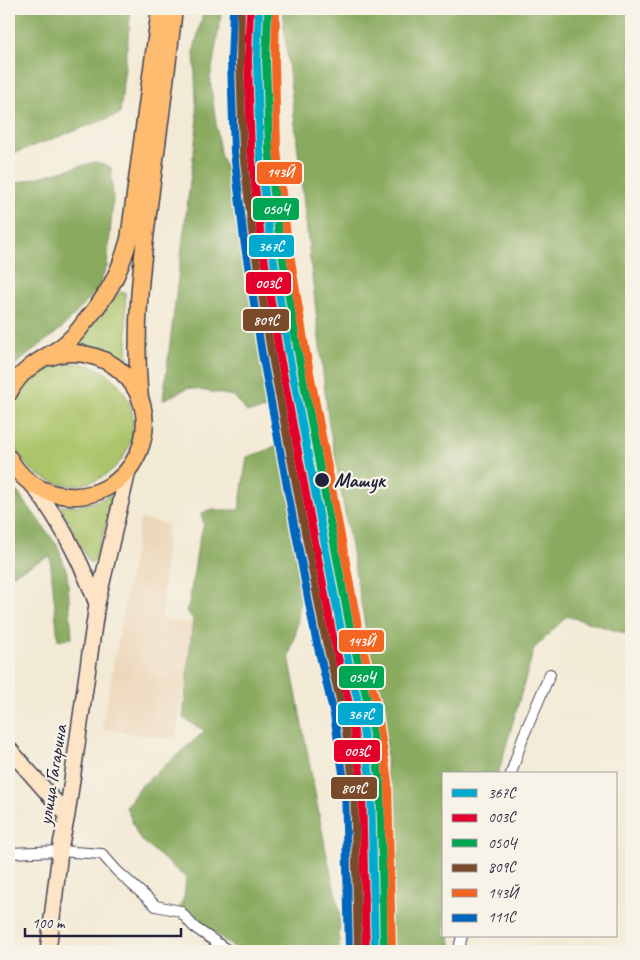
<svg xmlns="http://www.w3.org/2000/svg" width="640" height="960" font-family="Caveat,sans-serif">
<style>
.built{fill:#edd7ba}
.green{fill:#acc56b;stroke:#677453}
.forest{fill:#89aa5f;stroke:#56664d}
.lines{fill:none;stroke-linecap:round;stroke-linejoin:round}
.street-casing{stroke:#414052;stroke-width:12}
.secondary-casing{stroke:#414052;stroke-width:18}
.primary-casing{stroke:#414052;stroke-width:19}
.street{stroke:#fff;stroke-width:10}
.secondary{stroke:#fee4c6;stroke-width:15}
.primary{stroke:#fdbc70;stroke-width:16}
.rail-1-casing{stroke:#f7f3e8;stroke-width:11}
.rail-2-casing{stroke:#f7f3e8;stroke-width:11}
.rail-3-casing{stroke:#f7f3e8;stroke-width:11}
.rail-4-casing{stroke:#f7f3e8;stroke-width:11}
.rail-5-casing{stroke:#f7f3e8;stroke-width:11}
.rail-6-casing{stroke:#f7f3e8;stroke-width:11}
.rail-1{stroke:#00a9ce;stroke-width:8}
.rail-2{stroke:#e4002b;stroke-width:8}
.rail-3{stroke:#00a651;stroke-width:8}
.rail-4{stroke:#7a4b2a;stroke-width:8}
.rail-5{stroke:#f26522;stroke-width:8}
.rail-6{stroke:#0065bd;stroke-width:8}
.stop-dot{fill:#22223b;stroke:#f7f3e8;stroke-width:2}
.labels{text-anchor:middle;stroke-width:4.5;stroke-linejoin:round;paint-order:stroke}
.stop-label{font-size:20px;font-weight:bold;fill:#22223b;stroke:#f7f3e8;text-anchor:start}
.street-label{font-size:20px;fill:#22223b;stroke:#f7f3e8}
.line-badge{stroke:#f7f3e8;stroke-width:2}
.badge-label{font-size:14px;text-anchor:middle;font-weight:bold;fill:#fff}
</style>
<rect width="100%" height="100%" fill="#f7f3e8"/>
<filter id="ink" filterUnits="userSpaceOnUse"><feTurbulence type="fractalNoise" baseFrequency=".02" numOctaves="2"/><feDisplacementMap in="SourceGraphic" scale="10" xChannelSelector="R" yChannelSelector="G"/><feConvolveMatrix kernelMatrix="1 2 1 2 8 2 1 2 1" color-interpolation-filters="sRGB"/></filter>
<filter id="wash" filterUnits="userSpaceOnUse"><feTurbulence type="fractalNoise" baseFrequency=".0096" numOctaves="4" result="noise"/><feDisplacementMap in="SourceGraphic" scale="20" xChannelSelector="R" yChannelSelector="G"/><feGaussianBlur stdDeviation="1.12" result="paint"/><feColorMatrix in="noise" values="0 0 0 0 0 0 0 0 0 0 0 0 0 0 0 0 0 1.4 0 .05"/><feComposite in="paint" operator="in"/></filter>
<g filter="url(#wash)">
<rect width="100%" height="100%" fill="#f3ead5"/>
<path class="built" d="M140,519l27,5 -5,96 30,3 -6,48 -10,69 -74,-11z"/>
<path class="green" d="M120,292l5,1 3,73c-17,-14 -32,-19 -54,-22l24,-25z
M11 424a61 61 0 1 1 122 0a61 61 0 1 1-122 0Z
M116,492l-22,70h-5l-29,-56c22,1 36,-3 56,-14z"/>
<path class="forest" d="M9,9h122l-11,105 -111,41z
M204,9h18l-12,71 10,73 26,65 28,190 -27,4 -13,-16 -46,-8 -25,12 34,-274 -3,-76z
M282,9h349v626l-64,-19 -33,33 -36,125h-54v162h6l2,15h-65l-1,-208 -58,-325z
M95,162l16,5 2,33 -6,67 -12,26 -33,35 -47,37 -6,1v-181z
M277,445l6,2 4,4 18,88 1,20 -10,73 -7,24 37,195 14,62 -1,38h-100l-60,-44 5,-9 2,-20 -47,-40 -13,-31 14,-20 65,-56 -22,-13 10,-99 -7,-9 3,-6 9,-59 6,-21 -3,-10 7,-4h31l8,-53 18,-6z
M9,485l10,9 38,51 10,27 5,66 -14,2 -8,-84 -41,20z"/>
</g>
<g filter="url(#ink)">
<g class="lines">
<g class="street-casing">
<path id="street" d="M511,774l12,-37 27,-63
M9,853l51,-2 42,3 15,17 39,35 24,5 14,16 35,24
M462,936l-2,8 2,7"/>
</g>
<g class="secondary-casing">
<path id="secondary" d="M32,484c28,36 49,77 65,120
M9,749l58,66
M48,951l13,-107 6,-29 30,-211 31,-133"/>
</g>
<g class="primary-casing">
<path id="primary" d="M9,393c5,-10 11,-18 19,-24 11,-10 27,-16 38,-26 7,-6 13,-13 18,-20 24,-28 35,-48 45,-84l31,-230
M140,399c-7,-70 2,-140 11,-209 8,-60 16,-121 23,-181
M9,458c10,18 26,31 46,36 78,18 124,-83 58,-129 -18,-11 -42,-16 -62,-8"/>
</g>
<use href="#street" class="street"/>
<use href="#secondary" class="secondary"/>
<use href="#primary" class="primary"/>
<g class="rail-1-casing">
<path id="rail-1" d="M259,9l-2,51 3,91 10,86 18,112 53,281 19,80 11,74 4,167"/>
</g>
<g class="rail-2-casing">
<path id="rail-2" d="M250,9l-2,51 3,91 10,87 18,113 53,281 19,80 11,73 4,166"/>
</g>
<g class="rail-3-casing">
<path id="rail-3" d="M268,9l-2,51 3,90 10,86 18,111 53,281 19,81 11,74 4,168"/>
</g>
<g class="rail-4-casing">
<path id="rail-4" d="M241,9l-1,52 3,91 10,87 18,113 53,281 19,80 11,73 4,165"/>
</g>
<g class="rail-5-casing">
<path id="rail-5" d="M276,10l-1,50 2,90 10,85 18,111 53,280 19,81 11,74 4,170"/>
</g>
<g class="rail-6-casing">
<path id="rail-6" d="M233,9l-2,52 3,91 10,88 18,114 53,281 19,80 11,71 4,165"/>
</g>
<use href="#rail-1" class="rail-1"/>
<use href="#rail-2" class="rail-2"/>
<use href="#rail-3" class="rail-3"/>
<use href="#rail-4" class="rail-4"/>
<use href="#rail-5" class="rail-5"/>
<use href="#rail-6" class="rail-6"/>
</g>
</g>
<circle class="stop-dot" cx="322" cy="480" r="8"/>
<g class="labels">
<g class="stop-label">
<text x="334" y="487">Машук</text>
</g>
<g class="street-label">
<text transform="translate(52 775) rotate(-81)" y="7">улица Гагарина</text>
</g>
</g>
<g class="line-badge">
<rect x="256" y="161" width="47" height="24" rx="5" fill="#f26522"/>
<rect x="252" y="197" width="48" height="24" rx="5" fill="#00a651"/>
<rect x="248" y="234" width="47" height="24" rx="5" fill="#00a9ce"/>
<rect x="245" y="271" width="47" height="24" rx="5" fill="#e4002b"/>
<rect x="242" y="308" width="48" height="24" rx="5" fill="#7a4b2a"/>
<rect x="338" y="629" width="47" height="24" rx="5" fill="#f26522"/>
<rect x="338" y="665" width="47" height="24" rx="5" fill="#00a651"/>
<rect x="337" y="702" width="47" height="24" rx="5" fill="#00a9ce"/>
<rect x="333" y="739" width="48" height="24" rx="5" fill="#e4002b"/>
<rect x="330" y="776" width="48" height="24" rx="5" fill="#7a4b2a"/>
</g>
<g class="badge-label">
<text x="280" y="177">143Й</text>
<text x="276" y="214">050Ч</text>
<text x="271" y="251">367С</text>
<text x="268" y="288">003С</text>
<text x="266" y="325">809С</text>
<text x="361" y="646">143Й</text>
<text x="362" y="682">050Ч</text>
<text x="361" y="719">367С</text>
<text x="357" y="756">003С</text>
<text x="354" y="793">809С</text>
</g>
<rect width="640" height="960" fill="none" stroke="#f7f3e8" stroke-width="30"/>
<rect x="442" y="772" width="175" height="165" fill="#f7f3e8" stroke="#a29fa3"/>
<rect x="452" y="789" width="25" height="8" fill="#00a9ce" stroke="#a29fa3"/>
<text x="488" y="798" font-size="15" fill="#22223b">367С</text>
<rect x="452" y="814" width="25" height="8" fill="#e4002b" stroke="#a29fa3"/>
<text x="488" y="822" font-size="15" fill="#22223b">003С</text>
<rect x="452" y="839" width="25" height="8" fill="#00a651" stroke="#a29fa3"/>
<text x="488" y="848" font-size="15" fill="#22223b">050Ч</text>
<rect x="452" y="864" width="25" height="8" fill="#7a4b2a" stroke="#a29fa3"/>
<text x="488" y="872" font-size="15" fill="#22223b">809С</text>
<rect x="452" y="889" width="25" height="8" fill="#f26522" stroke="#a29fa3"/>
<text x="488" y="898" font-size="15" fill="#22223b">143Й</text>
<rect x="452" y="914" width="25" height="8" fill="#0065bd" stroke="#a29fa3"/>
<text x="488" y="922" font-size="15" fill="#22223b">111С</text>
<path d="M25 928v8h156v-8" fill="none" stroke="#22223b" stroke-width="2.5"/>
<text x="32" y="928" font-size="15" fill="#22223b" stroke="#f7f3e8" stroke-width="4" paint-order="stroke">100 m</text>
</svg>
